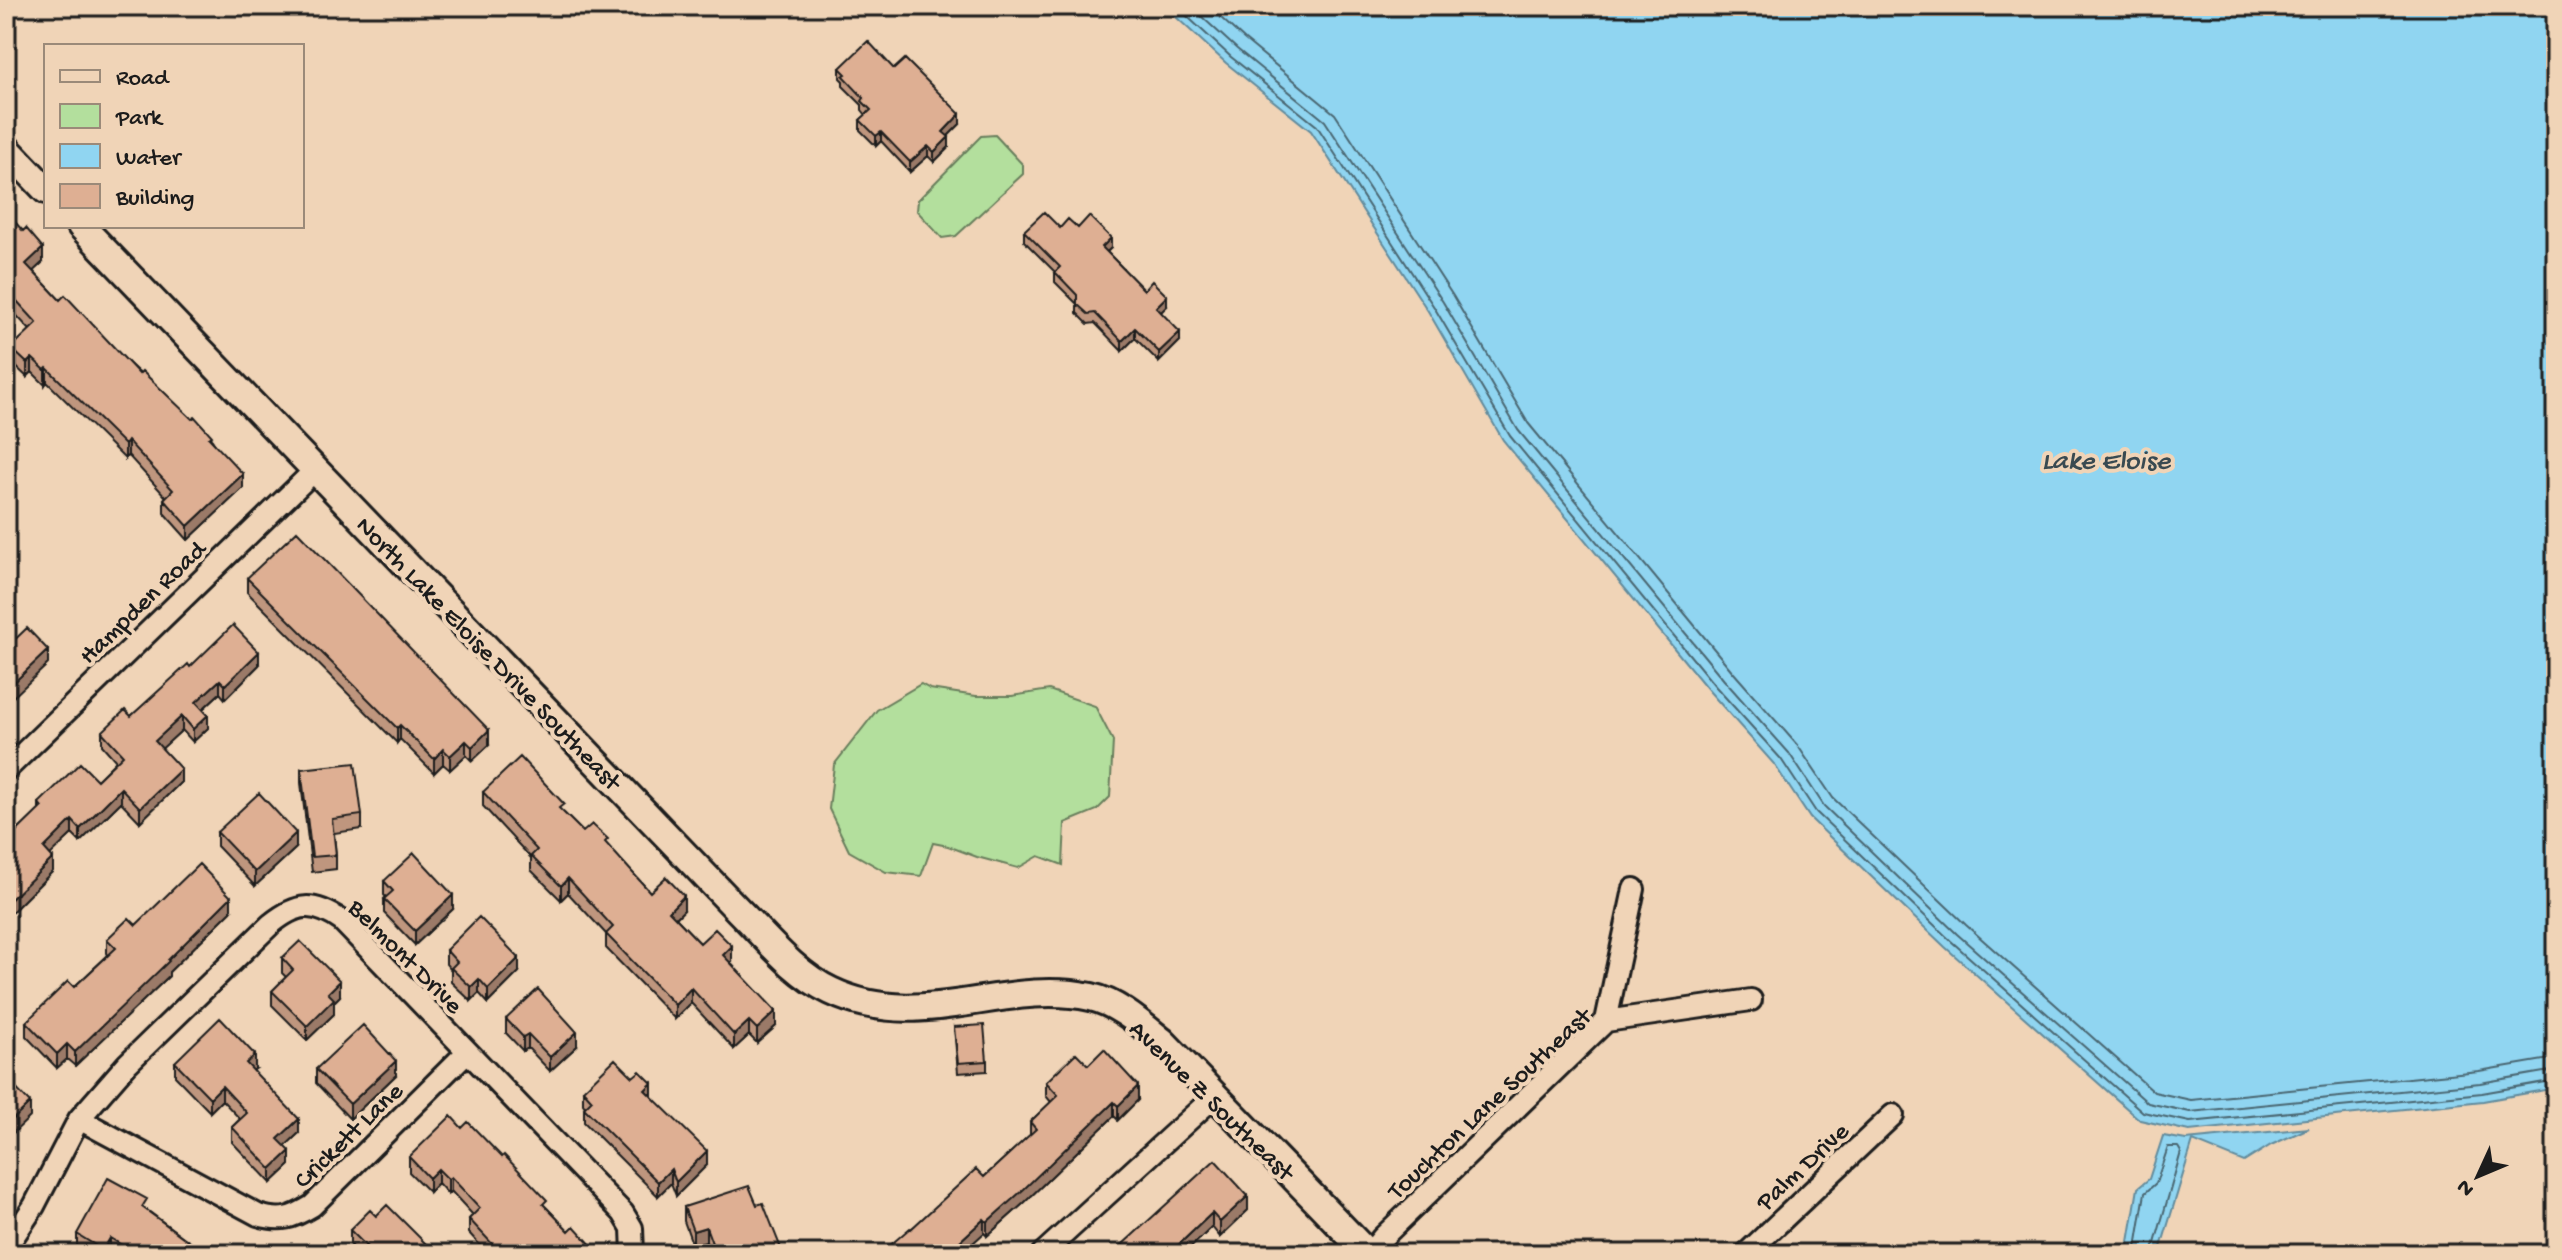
<svg xmlns="http://www.w3.org/2000/svg" width="2562" height="1260" font-family="'Gochi Hand',sans-serif">
<style>
.green{fill:#b3df9d;stroke:#687e5c;stroke-width:2}
.water{fill:#90d5f1;stroke:#628b9c;stroke-width:2}
.lines{fill:none;stroke-linecap:round;stroke-linejoin:round}
.shore{stroke:#4a6671;stroke-width:2}
.minor-casing{stroke:#1c1c1c;stroke-width:26}
.tertiary-casing{stroke:#1c1c1c;stroke-width:32}
.minor{stroke:#f0d4b7;stroke-width:20}
.tertiary{stroke:#f0d4b7;stroke-width:26}
.wall{fill:#bf967e;stroke:#1c1c1c;stroke-width:2}
.shaded-wall{fill:#9b7a67;stroke:#1c1c1c;stroke-width:2}
.building{fill:#deaf93;stroke:#1c1c1c;stroke-width:2}
.labels{text-anchor:middle;stroke-width:8;stroke-linejoin:round;paint-order:stroke}
.street-label{font-size:26px;fill:#1c1c1c;stroke:#f0d4b7}
.water-label{font-size:28px;font-style:italic;fill:#394a51;stroke:#f0d4b7}
</style>
<rect width="100%" height="100%" fill="#f0d4b7"/>
<filter id="ink" filterUnits="userSpaceOnUse"><feTurbulence type="fractalNoise" baseFrequency=".0125" numOctaves="2"/><feDisplacementMap in="SourceGraphic" scale="16" xChannelSelector="R" yChannelSelector="G"/><feConvolveMatrix kernelMatrix="1 2 1 2 8 2 1 2 1" color-interpolation-filters="sRGB"/></filter>
<g filter="url(#ink)">
<path class="green" d="M995,135l28,30v9l-67,62 -14,2 -25,-27 1,-11 63,-64z
M921,684l9,5 46,7h36l37,-6 46,16 18,35 -3,56 -13,13 -32,13 -2,42 -24,-9 -21,12 -41,-11 -29,-11 -15,-3 -12,33 -35,-4 -37,-21 -20,-42 5,-44 43,-55z"/>
<path class="water" d="M1164,6h1392v1082l-73,13 -294,30 -49,-11 -195,-173 -135,-129 -36,-54 -64,-72 -207,-252 -75,-129 -117,-180 -85,-68z
M2309,1128l-38,17 -27,17 -51,-21 -34,113h-32l11,-66 11,-9 14,-43 23,4z"/>
<g class="lines">
<path class="shore" d="M1176,6l55,51 86,69 117,181 76,129 206,251 65,72 35,53 135,129 192,171 47,10 292,-29 74,-13
M1190,6l47,43 88,72 118,181 75,128 206,250 65,73 35,53 133,128 191,169 42,9 290,-29 76,-13
M1208,6l37,34 90,74 118,182 75,127 205,249 65,74 35,52 133,127 188,167 37,8 288,-29 77,-13
M2135,1254l10,-61 11,-10 12,-36h10l3,5 -29,102"/>
<g class="minor-casing">
<path id="minor" d="M6,770l308,-299
M1606,1021l28,-132
M79,1119l179,96c24,7 34,3 54,-9l155,-154
M6,1248l28,-42 45,-87 48,-55 144,-140c26,-21 42,-23 71,-3l281,292 9,15 1,26
M1042,1254l174,-159
M1369,1254l13,-16 224,-217 145,-21
M1746,1254l147,-139"/>
</g>
<g class="tertiary-casing">
<path id="tertiary" d="M6,148l40,42
M81,226l658,685c28,28 56,63 92,80 90,43 172,-13 260,6 27,6 51,28 72,45l205,212"/>
</g>
<use href="#minor" class="minor"/>
<use href="#tertiary" class="tertiary"/>
</g>
<path class="wall" d="M840,68l54,1 66,55 -12,12 1,11 -15,15 -6,-6 -18,16 -29,-31 -5,5 -16,-16v-10l6,-5 -4,-5v-5l-19,-19v-5l-3,-3z
M6,212l37,50 -10,9 27,29 152,140 31,48 -55,52 -24,-27v-14l2,-2 -38,-42 -3,4 -78,-77 -2,3 -13,-13 -5,5 -16,-15v-14l19,-18 -24,-26z
M1060,228h18l33,20 -4,4 37,38 23,16 -7,6 20,29 -21,21 -24,-24 -13,13 -27,-28 -7,1 -11,-11v-9l-22,-22v-10l-31,-31v-10z
M247,578l242,167 -17,16 -6,-6 -16,15 -7,-6 -9,9 -34,-34 -3,4 -150,-151z
M259,665l-34,34 -5,-6 -17,16 5,19 -15,14 -11,-12 -20,18 19,34 -41,40 -19,-20 -41,40 -8,-8 -22,20 3,17 -44,44 -3,-3v-70l33,-32v-7l58,-23 19,-19 -14,-16v-13l29,-16 59,-49z
M301,769l61,46v14l-28,4 2,22v14l-24,3 -11,-89z
M483,792l81,21 19,19 25,14 42,46 34,18 -8,8 24,25 32,18 -2,2 46,63 -19,17 -8,-8 -15,14 -43,-46 -16,16 -69,-71v-14l-38,-41 -7,7 -30,-30v-12l-48,-52z
M217,832l79,16 -41,38 -38,-40z
M384,881l69,28 -38,36 -31,-32v-14l2,-2 -2,-2z
M231,911l-62,61v4l-94,90 -8,-7 -10,9 -31,-32v-14l48,-35 34,-32 -1,-2v-14l29,-14z
M446,950l73,22 -31,31 -9,-10 -8,8 -20,-19v-12l-5,-6z
M282,958l58,38 -6,6v12l-27,26 -35,-35v-14l14,-14 -4,-4z
M506,1019l71,27 -27,25 -22,-23 -5,3 -17,-18z
M954,1027l33,34v10l-29,2z
M175,1062l80,7 -2,1 46,63 -14,13 5,19 -19,18 -39,-41v-15l8,-8 -18,-19 -12,12 -35,-36z
M1088,1065l50,35 -20,20 -4,-4 -90,87 -37,33 -3,-3 -73,-4 73,-52 46,-42v-13l21,-20 -5,-6v-14z
M316,1069l80,6 -46,44 -34,-36z
M583,1090l69,7 55,68 -31,31 -5,-13 -13,13 -74,-74v-14l1,-1 -2,-3z
M462,1128l85,80 22,23 24,23h-105l-19,-21v-14l4,-4 -22,-24 -3,3 -10,-11 -9,9 -20,-20v-15z
M1248,1196v14l-28,27 -8,-10 -28,27h-72z
M757,1205l25,49h-71l-5,-12 -13,4 -9,-25v-14z
M147,1210l59,44h-94l-2,-1 -1,1h-23l-9,-5v-15z
M376,1216l53,38h-69l-10,-10v-14z"/>
<path class="shaded-wall" d="M960,114v10l-17,17v-9z
M881,132v9l-5,5v-10z
M949,137v10l-15,15v-10z
M928,146v10l-18,16v-10z
M1111,238v10l-9,8v-9z
M43,248v14l-17,16v-14z
M1167,296v10l-11,11v-10z
M1135,328v10l-13,13v-10z
M1180,332v9l-21,21v-10z
M32,358v14l-5,5v-14z
M47,368v14l-2,3v-15z
M128,441v14l-3,4v-14z
M243,474v14l-55,52v-14z
M48,650v14l-42,40v-14z
M259,652v13l-34,34v-14z
M220,680v13l-24,22v-13z
M208,715v13l-15,14v-13z
M182,716v14l-27,25v-14z
M400,725v14l-3,4v-15z
M489,730v15l-17,16v-14z
M466,741v14l-16,15v-14z
M443,749v15l-9,9v-14z
M181,769v13l-41,40v-14z
M121,788v14l-41,40v-13z
M72,820v14l-28,27v-13z
M296,833v15l-41,38v-14z
M53,858v13l-44,44v-14z
M568,878v15l-7,7v-14z
M453,895v14l-38,36v-14z
M684,896v14l-15,15v-14z
M231,897v14l-62,61v4l-94,90v-14z
M732,946v15l-9,9v-15z
M519,958v14l-31,31v-14z
M479,979v14l-8,8v-14z
M340,981v15l-6,6v12l-27,26v-14l21,-33z
M691,988v15l-16,16v-14z
M776,1011v15l-19,17v-14z
M749,1021v14l-15,14v-14z
M577,1032v14l-27,25v-14z
M528,1034v14l-5,3v-14z
M67,1044v15l-10,9v-14z
M255,1055v14l-9,8v-14z
M396,1061v14l-46,44v-15z
M652,1083v15l-7,-8z
M222,1086v14l-12,12v-14z
M1138,1086v14l-20,20v-14z
M1114,1102v14l-90,87 -37,33v-14z
M30,1103v14l-24,23v-14z
M299,1119v14l-21,20v-14z
M290,1151v14l-19,18v-14z
M707,1151v14l-31,31v-14z
M438,1169v14l-9,9v-14z
M671,1169v14l-13,13v-14z
M451,1177v14l-3,3v-15z
M1248,1196v14l-28,27v-15z
M1212,1213v14l-28,27h-12v-3z
M984,1219v14l-23,21h-15z
M706,1227v15l-13,4v-15z
M110,1238v15l-1,1h-6v-4z"/>
<path class="building" d="M868,41l26,28 11,-10 55,55 -17,18 6,5 -15,15 -6,-6 -18,16 -29,-30 -5,4 -16,-16 11,-10 -9,-9 2,-3 -21,-22 3,-2 -6,-6z
M6,212l17,19 3,-3 17,20 -17,16 34,36 5,-5 74,79 3,-3 50,48 3,-2 17,19 -3,2 34,36 -55,52 -24,-27 9,-9 -45,-49 -3,4 -78,-77 -2,2 -13,-12 -5,5 -16,-15 26,-25 -31,-34z
M1044,212l16,16 8,-9 10,9 11,-12 22,22 -9,9 42,43 8,-9 15,15 -11,11 24,25 -21,20 -24,-24 -13,13 -27,-28 -7,1 -11,-10v-9l-22,-23 5,-5 -36,-36z
M297,531l192,199 -17,17 -6,-6 -16,15 -7,-7 -9,10 -34,-34 -3,3 -150,-150z
M233,625l26,27 -34,33 -5,-5 -24,22 12,13 -15,14 -11,-13 -27,25 26,28 -41,39 -19,-20 -41,41 -8,-9 -28,28 9,10 -44,43 -3,-3v-56l36,-35 -3,-4 41,-40 17,17 26,-25 -21,-23 23,-22 6,6 57,-52 2,3z
M27,628l21,22 -42,40v-42z
M520,757l44,47 -5,4 24,24 9,-8 16,15 -3,3 45,50 16,-15 18,19 -15,15 31,32 15,-14 17,17 -9,9 53,56 -19,18 -8,-8 -15,14 -43,-47 -16,17 -69,-71 7,-7 -45,-49 -7,8 -30,-30 6,-6 -54,-58z
M355,763l7,52 -30,4 4,36 -24,2 -11,-88z
M259,793l37,40 -41,39 -38,-40z
M414,853l39,42 -38,36 -31,-32 9,-8 -9,-10z
M199,864l32,33 -63,63 1,1 -94,91 -8,-8 -10,10 -31,-32 42,-41 6,6 42,-39 -9,-9 22,-21 7,7z
M479,917l40,41 -31,31 -9,-10 -8,8 -20,-19 6,-6 -11,-12z
M300,941l40,40 -12,12 6,6 -27,27 -35,-35 21,-21 -11,-12z
M538,989l39,43 -27,25 -22,-23 -5,3 -17,-18z
M220,1018l35,37 -9,8 53,56 -21,20 12,12 -19,18 -39,-42 15,-14 -25,-27 -12,12 -35,-36z
M363,1025l33,36 -46,43 -34,-35z
M984,1025l3,36 -29,2 -4,-36z
M1104,1049l34,37 -20,20 -4,-4 -90,87 -37,33 -3,-3 -38,35h-66l30,-26 1,1 65,-60 8,8 52,-48 -6,-7 28,-27 -12,-13 30,-29 12,12z
M615,1059l18,18 7,-6 12,12 -7,7 62,61 -31,31 -5,-13 -13,13 -74,-74 8,-8 -9,-10z
M6,1078l24,25 -24,23z
M451,1116l11,12 6,-6 34,35 2,-2 43,45 -4,4 26,27 5,-5 19,21 -7,7h-82l-6,-7 -2,1 -27,-29 11,-11 -29,-31 -3,2 -10,-10 -9,9 -20,-21z
M1215,1160l33,36 -28,26 -8,-9 -40,38 2,3h-62z
M108,1178l39,21 -5,8 64,47h-69l-27,-16 -7,12 -26,-16z
M749,1186l8,19 6,-2 19,48 -7,3h-59l-10,-27 -13,4 -9,-24z
M387,1205l42,42 -7,7h-48l-24,-24 20,-20 6,6z"/>
</g>
<g class="labels">
<g class="street-label">
<text transform="translate(141 601) rotate(-44)" y="9">Hampden Road</text>
<text transform="translate(490 652) rotate(46)" y="9">North Lake Eloise Drive Southeast</text>
<text transform="translate(407 955) rotate(45)" y="9">Belmont Drive</text>
<text transform="translate(1213 1099) rotate(44)" y="9">Avenue Z Southeast</text>
<text transform="translate(1488 1102) rotate(-43)" y="9">Touchton Lane Southeast</text>
<text transform="translate(347 1134) rotate(-44)" y="9">Crickett Lane</text>
<text transform="translate(1801 1165) rotate(-43)" y="9">Palm Drive</text>
</g>
<g class="water-label">
<text x="2106" y="468">Lake Eloise</text>
</g>
</g>
<rect width="2562" height="1260" fill="none" stroke="#f0d4b7" stroke-width="32"/>
<rect x="16" y="16" width="2530" height="1228" fill="none" stroke="#1c1c1c" stroke-width="3" filter="url(#ink)"/>
<rect x="44" y="44" width="260" height="184" fill="#f0d4b7" stroke="#9b8a79" stroke-width="2"/>
<rect x="60" y="70" width="40" height="12" fill="#f0d4b7" stroke="#9b8a79" stroke-width="2"/>
<text x="116" y="84" font-size="24" fill="#1c1c1c">Road</text>
<rect x="60" y="104" width="40" height="24" fill="#b3df9d" stroke="#9b8a79" stroke-width="2"/>
<text x="116" y="124" font-size="24" fill="#1c1c1c">Park</text>
<rect x="60" y="144" width="40" height="24" fill="#90d5f1" stroke="#9b8a79" stroke-width="2"/>
<text x="116" y="164" font-size="24" fill="#1c1c1c">Water</text>
<rect x="60" y="184" width="40" height="24" fill="#deaf93" stroke="#9b8a79" stroke-width="2"/>
<text x="116" y="204" font-size="24" fill="#1c1c1c">Building</text>
<g transform="translate(2478 1176) rotate(226)" stroke="#f0d4b7" stroke-width="6" paint-order="stroke">
<path d="M0-6L14 30L0 20L-14 30Z" fill="#1c1c1c"/>
<text y="-12" font-size="22" font-weight="bold" text-anchor="middle" fill="#1c1c1c">N</text>
</g>
</svg>
